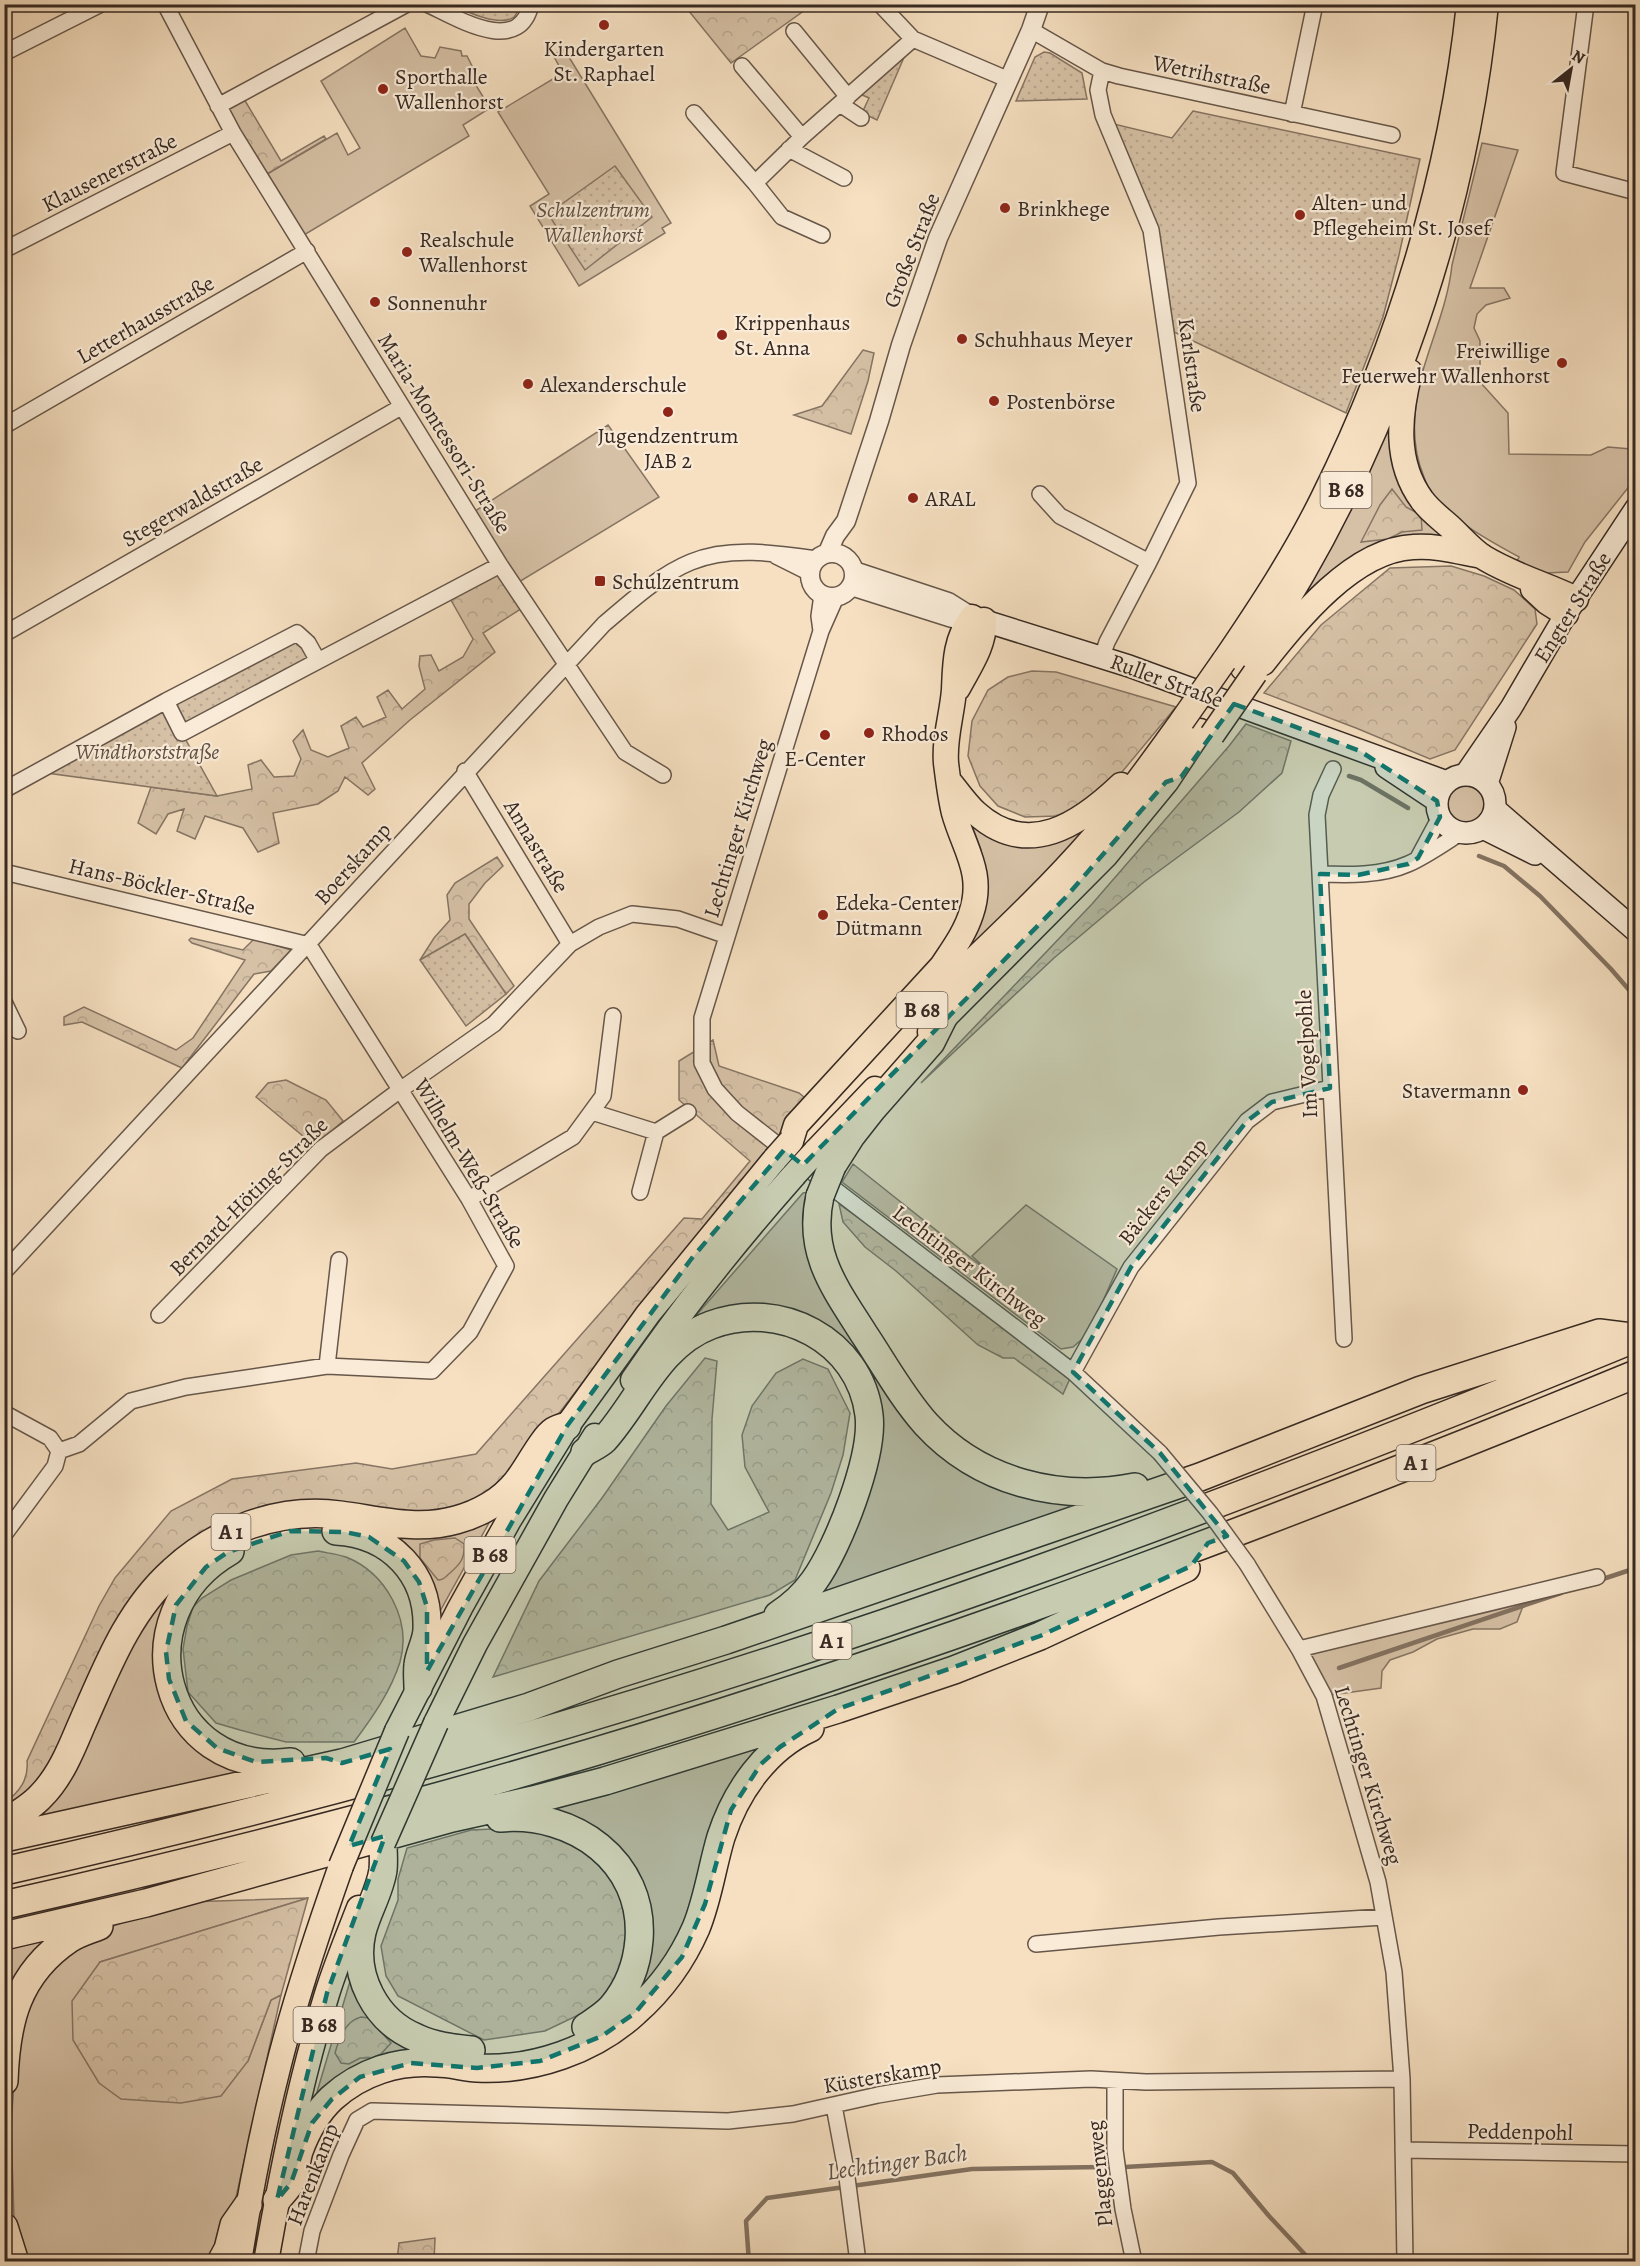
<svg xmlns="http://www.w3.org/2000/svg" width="1640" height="2266" font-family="Alegreya,serif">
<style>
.grass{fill:#d6c1a6;stroke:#867564;stroke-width:1.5}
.forest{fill:url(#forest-crowns);stroke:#867564;stroke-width:1.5}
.park{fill:url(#park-dots);stroke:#867564;stroke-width:1.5}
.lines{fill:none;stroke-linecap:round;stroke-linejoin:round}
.stream{stroke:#837261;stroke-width:4.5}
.minor-casing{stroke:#67574a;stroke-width:18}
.tertiary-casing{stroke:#67574a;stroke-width:21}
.secondary-casing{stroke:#372922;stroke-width:24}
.trunk-casing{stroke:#372922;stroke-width:27}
.motorway-casing{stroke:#372922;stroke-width:30}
.minor{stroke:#f9ebd7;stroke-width:15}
.tertiary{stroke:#f9ebd7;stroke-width:18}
.secondary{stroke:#f9ebd7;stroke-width:21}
.trunk{stroke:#f6e0c1;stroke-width:24}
.motorway{stroke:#f6e0c1;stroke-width:27}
.minor-bridge-casing{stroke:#67574a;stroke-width:18;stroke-linecap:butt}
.trunk-bridge-casing{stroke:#372922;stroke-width:27;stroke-linecap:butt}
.motorway-bridge-casing{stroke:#372922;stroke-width:30;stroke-linecap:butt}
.minor-bridge{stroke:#f9ebd7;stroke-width:15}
.trunk-bridge{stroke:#f6e0c1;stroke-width:24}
.motorway-bridge{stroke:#f6e0c1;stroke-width:27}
.marked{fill:#0f766e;fill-opacity:0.2;stroke:#0f766e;stroke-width:4.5;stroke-dasharray:12 8;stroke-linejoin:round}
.poi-dot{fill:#8f2418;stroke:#f9ebd7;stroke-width:2}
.labels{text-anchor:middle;stroke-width:4.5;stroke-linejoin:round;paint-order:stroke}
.shield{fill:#f9ebd7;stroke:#716358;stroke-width:1.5}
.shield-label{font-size:21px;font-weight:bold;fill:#372922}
.poi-label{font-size:22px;fill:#372922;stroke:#f9ebd7;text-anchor:start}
.street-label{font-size:22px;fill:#372922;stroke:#f9ebd7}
.park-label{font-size:22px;font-style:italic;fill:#5f4f43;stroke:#f9ebd7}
.water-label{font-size:24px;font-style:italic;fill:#5d4d42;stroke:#f9ebd7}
</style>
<defs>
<pattern id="forest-crowns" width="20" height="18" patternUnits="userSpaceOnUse" patternTransform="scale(1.5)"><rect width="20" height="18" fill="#d6c1a6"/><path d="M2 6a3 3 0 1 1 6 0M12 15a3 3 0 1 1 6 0" fill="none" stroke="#b8a68f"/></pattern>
<pattern id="park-dots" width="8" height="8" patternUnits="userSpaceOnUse" patternTransform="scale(1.5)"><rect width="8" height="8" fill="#d6c1a6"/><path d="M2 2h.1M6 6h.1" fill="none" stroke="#b8a68f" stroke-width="1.8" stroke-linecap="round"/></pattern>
</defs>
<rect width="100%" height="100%" fill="#f6e0c1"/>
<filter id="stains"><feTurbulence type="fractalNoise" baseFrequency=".00333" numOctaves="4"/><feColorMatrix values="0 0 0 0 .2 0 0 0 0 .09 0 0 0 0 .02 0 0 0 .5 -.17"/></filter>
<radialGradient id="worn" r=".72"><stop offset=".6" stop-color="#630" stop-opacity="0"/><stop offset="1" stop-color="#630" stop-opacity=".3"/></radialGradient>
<path class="grass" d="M405,28l16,28 14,2 5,-11 21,4 1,5h5l5,10 -3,8 21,34 -27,17 6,11 -170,102 -37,-61 75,-44 11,22 12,-7 -39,-67z
M564,49l107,174 -9,5 3,5 -86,53 -49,-80 19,-12 -51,-82 65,-39 -10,-18z
M1482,143l36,7 -48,138h34l6,10 -24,7 -9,9 -3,14 6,13v41l28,31 1,41 82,1 17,-8 23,2 4,4v26l-50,63 -17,30 -22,1 -30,-10 3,-6c-31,-17 -65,-35 -88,-64 -3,-4 -5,-11 -7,-16 -14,-33 -11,-69 -2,-103 10,-36 26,-71 30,-109z
M1399,389l-5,50 67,107 -86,3 -112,101z
M608,425l51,72 -145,88 -45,-70z
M1446 805a19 19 0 1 1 38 0a19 19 0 1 1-38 0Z
M968,814l9,8 102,9 1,4 -44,48 -99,98 48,-90 -4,-41z
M853,1164l142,113 -23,-21 54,-51 91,64 -28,64 -16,14 -12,2 -219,-167z
M810,1192l-2,45 154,226 131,37 -286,103 72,-174 -44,-94 -149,-8 117,-134z
M495,1512l-56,101 -51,-76z
M199,1563l-38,110 90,96 -131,30 -101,26 145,-233z
M1584,1585l-61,21 -6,16 -17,7h-27l-36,10 -24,13 -23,8 -8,11 -1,17 -57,8 -25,-47z
M781,1736l-86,164 -23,52 -49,57c8,-17 23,-41 27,-60 13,-68 -35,-118 -95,-140z
M308,1898l-208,64 148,99 23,-61 10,-5 -54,243 -11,23 -189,1 -13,-42 -3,-93 7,-104 12,-37 68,-55 87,-29z
M60,1934l-55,85v-74z
M351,1978l100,78 -129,40 -5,-4z"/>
<path class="forest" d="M684,5h128l-81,58z
M241,94l40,67 43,-25 2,3 -64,38 -44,-71z
M863,350l11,3 -6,28 -17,53 -57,-19 28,-9z
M1392,489l14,18 15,8 1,15 -20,2 -14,7 -27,3 19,-37z
M500,565l27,40 -44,28 12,19 -85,68 -48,43 13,26 -7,6 -23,-18 -7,14 -20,13 -45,9 6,30 -21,9 -15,-24 -38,-12 -10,23 -18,-8 7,-22 -16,5 -12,20 -18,-11 13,-36 66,9 35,-7 -4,-24 13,-5 13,17 20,-1 7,-17 -8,-18 10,-11 8,20 17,7 21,-9 -8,-22 15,-9 7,10 23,-10 -9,-20 11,-7 14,19 23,-20 -6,-23 1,-10 11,-1 8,16 24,-14 10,-18 -26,-46z
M1451,566l33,10 30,14 21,19 2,15 -82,126 -25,9 -74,-31 -92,-35 57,-68 69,-57z
M1032,671l24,1 120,35 -59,71 -33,26 -26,12 -33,1 -27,-11 -18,-20 -12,-30 4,-35 16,-31 20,-13z
M1246,724l45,17 -9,32 -43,39 -95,70 -90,76 -133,125 171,-179 137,-158z
M497,857l6,9 -18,17 -16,21v15l45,67 -8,8 -41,-60 -45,26 14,-22 16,-18 -3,-25 8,-12z
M191,938l52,12 11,-11 37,11 -20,21 -17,3 -72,94 -100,-46 -18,3v-8l20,-10 92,43 17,-12 52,-78 -53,-17 -3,-3z
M713,1040l6,26 80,27 12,10 -146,172 -105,137 -68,80 -11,8 -51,17 -95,-10 -165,57 -114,201 -51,49v-12c14,-9 24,-23 22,-41l72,-155 16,-28 56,-67 61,-32 124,-16 36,6 84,-15 208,-236 18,1 48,-58 -71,-61v-39z
M286,1080l40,20 17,21 -28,25 -59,-49 12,-14z
M839,1204l234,168 -10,22 -49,-36h-11l-25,-13 -82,-74 -31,-24 -22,-25z
M705,1358l12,3 -5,58 -1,85 17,26 41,-18 -24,-45 -3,-32 10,-29 24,-33 27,-14 25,10 22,44 -7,42 -12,38 -36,87 -25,15 -277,82 46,-96 63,-83 64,-92z
M455,1538l9,6c1,15 -4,20 -14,29 -5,4 -6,7 -12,7l-18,-22v-14l14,-4z
M318,1551c9,2 19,3 28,6 40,16 66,63 54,105 -9,29 -28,56 -46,80h-68l-46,-12 -24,-7 -28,-31 -5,-43 4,-23 6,-19 9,-9 29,-18 60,-25z
M538,1827l41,16 30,25 20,42 1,37 -12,35 -29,28 -44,21 -61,9 -86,-44 -12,-20 -5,-30 17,-46v-21l9,-31 64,-18z
M308,1898l-27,97 -10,5 -23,61 -27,35 -40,7 -60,-4 -22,-16 -26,-43 -1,-39 28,-39z
M361,2017l8,1 22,25 -10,11 -10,4h-11l-11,6 -8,-1 -6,-10c4,-14 10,-32 26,-36z
M435,2238l-1,23h-37l2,-18z"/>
<path class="park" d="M455,5l66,-1v1c-2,3 -4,9 -7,12 -14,10 -46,-4 -59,-12z
M1044,52l6,1 32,20 5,26 -71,2 19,-44z
M905,55l-28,65 -15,-7 7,-15 -9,-4z
M1193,111l227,48 -21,96 -16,62 -37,96 -172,-81 -16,-105 -44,-103 58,14z
M615,166l37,51 -67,53 -37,-56z
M297,633l21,28 -136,72 35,63 -178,-24z
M465,934l41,60 -40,32 -46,-66z"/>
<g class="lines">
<path class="stream" d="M1349,776l12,4 47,28
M1479,856l25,10 36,30 71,73 25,29
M1600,1580l36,-12
M1339,1668l222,-75
M1125,2167l87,-5 21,11 36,43 43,46
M749,2262l-3,-41 21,-23 205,-29 132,-2"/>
<g class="minor-casing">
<path id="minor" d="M165,4l68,129 267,432 125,187 38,23
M427,4c30,14 92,53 104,0
M880,4l33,35 96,41
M1586,4l-22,169 72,19
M1031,30l71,41 17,5 273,59
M794,31l54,66
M4,53l97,-49
M742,66l60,71
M840,104l21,14
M218,106l189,-102
M694,113l61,70
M1292,114l23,-110
M789,149l55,29
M822,235l-40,-18 -27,-34 47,-46 111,-98
M4,250l229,-117
M4,426l303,-175
M1040,494l20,22 89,46
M776,556l34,17
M836,597l-15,34 -119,387v45l13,26 22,24 75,59 261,200 87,81
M821,631l-2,-15 3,-21
M4,634l397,-227
M1102,657l5,-15 42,-80 39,-79 -37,-253 -48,-115 -5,-25 4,-19
M166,701l16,32 136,-72
M1333,769l-12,26 -4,20 27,524
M465,771l105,173
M4,790l162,-89 131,-68 11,10 10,18 182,-96
M1418,858l22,-41
M4,872l305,73 160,254 37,67 -36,66 -38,39 -105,-5 -141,21 -55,14 -52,43 -20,7
M1320,874c28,1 61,2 88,-10 18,-8 35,-20 52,-31
M4,1002l14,29
M592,1112l64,20 32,-20
M640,1192l16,-60
M469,1199l104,-62 30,-41 10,-80
M4,1272l600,-648c26,-22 55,-49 87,-62 38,-16 85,-9 125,-3
M159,1315l162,-166 79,-59 94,-66 76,-80 29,-17 33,-13 46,5 49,17
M327,1366l12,-106
M1073,1372l58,-105 116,-146 25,-19 58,-14
M4,1413l46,25 9,13 -4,15 -51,69
M1247,1564l52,85 25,47 54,186 16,90 8,107 3,183
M1299,1649l298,-72
M1036,1944l183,-17 165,-10
M1115,2081v69l8,59 11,53
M834,2106l12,64 12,92
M1403,2150l233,4
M306,2262l6,-31 29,-76 16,-35 15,-9 356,10 65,-7 85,-19 59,-10 154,-6 55,3 256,-3"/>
</g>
<g class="tertiary-casing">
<path id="tertiary" d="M828,552l7,-16 11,-15 33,-100 22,-76 37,-107 93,-208 9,-26
M810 575a22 22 0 1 1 44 0a22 22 0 1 1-44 0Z
M854,571l94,31 24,15
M851,586l101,32 20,-1"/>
</g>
<g class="secondary-casing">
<path id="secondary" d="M972,617l157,49 318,116
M1386,767l51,34
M1437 804a29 29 0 1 1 58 0a29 29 0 1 1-58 0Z
M1465,775l46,-67 55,-94 70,-106
M1487,784l18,-57
M1495,809l141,122
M1483,828l52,26"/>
</g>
<g class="trunk-casing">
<path id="trunk" d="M1410,372c-11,43 -16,90 12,128 7,10 18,18 27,26 11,10 22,23 34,31 29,18 62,27 93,42
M1533,589l14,13 19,12
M1224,661c36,-53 71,-106 99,-163 76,-153 128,-322 146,-494
M1263,663c35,-44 90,-113 150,-116 23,-2 47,5 69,9
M1243,668c133,-192 220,-431 243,-664
M958,688c11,-21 27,-43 26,-68
M949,781c9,11 17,23 27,32 52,47 104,11 145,-28
M924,1008c57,-56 117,-110 169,-170 32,-37 60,-77 89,-117
M930,1032l176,-177 60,-73 34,-51
M791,1141l5,-16 146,-159c11,-17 23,-33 29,-52 14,-41 -7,-65 -17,-101 -4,-16 -6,-34 -8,-50 -2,-25 6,-48 8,-73 1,-26 1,-51 18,-73
M815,1152l60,-63
M633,1380c49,-72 103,-139 161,-205
M436,1723l39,-79 81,-145 39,-63
M397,1731l63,-123 49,-88 58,-94 81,-112 127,-155
M239,2262c10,-64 22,-127 38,-190 17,-70 40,-138 64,-206
M266,2262c16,-91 34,-181 61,-268 9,-29 21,-58 32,-86"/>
</g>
<g class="motorway-casing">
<path id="motorway" d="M832,1166l19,-30 22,-28 58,-66 12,-24
M820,1196c-13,57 15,92 44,138 20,30 38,63 62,90 53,58 133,78 209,63
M585,1452c6,-4 14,-7 19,-12 35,-39 54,-95 107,-115 68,-26 149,15 158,90 5,41 -31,133 -55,166 -10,14 -22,25 -36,34
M336,1531c55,3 93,43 91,98 0,12 -8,24 -9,36 -1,7 0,16 0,23
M230,1551c-110,63 -68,227 61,211
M500,1818c73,-7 145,43 139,122 -2,25 -11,48 -27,67 -7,8 -17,14 -26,20
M4,1823c13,-8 27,-16 37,-27 19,-19 30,-46 40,-70 25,-56 46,-114 92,-155 44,-41 107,-64 167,-56 39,5 77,16 116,5 23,-6 46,-19 61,-38 10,-12 26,-44 37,-51 3,-2 9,-4 13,-5
M4,1838l338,-75 187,-56 89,-33 108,-34 474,-163 221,-87 178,-57 32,4
M383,1843c0,9 1,18 0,27 -3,21 -16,42 -21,62 -10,43 13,89 55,106 17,8 36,10 54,12
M4,1871c298,-67 592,-150 881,-248 254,-86 503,-183 751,-285
M4,1905c200,-45 398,-96 593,-154 353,-106 698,-237 1039,-377
M4,1936l142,-33 306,-85 81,-18 72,-19 233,-72 116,-39 86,-34 146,-68
M4,2081c2,-59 13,-107 65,-142 9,-6 20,-9 30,-13
M277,2200c4,-6 11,-12 14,-18 5,-9 5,-21 8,-31 7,-19 18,-39 33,-53 29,-26 66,-38 104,-35 14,0 27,4 41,5 56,3 117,-18 158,-56 26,-23 47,-52 61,-84 12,-29 16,-61 25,-91 15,-46 45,-89 89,-109
M4,2227l11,35
M221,2262l7,-13 6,-24 14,-20"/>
</g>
<use href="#minor" class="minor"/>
<use href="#tertiary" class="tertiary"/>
<use href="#secondary" class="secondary"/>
<use href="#trunk" class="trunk"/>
<use href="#motorway" class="motorway"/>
<g class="minor-bridge-casing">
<path id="minor-bridge" d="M1160,1453l50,60 37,51"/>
</g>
<g class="trunk-bridge-casing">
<path id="trunk-bridge" d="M1182,721l42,-60
M1212,735l43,-62
M775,1159l16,-18
M794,1175l21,-23
M383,1843l53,-120
M341,1866l56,-135"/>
</g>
<g class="motorway-bridge-casing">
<path id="motorway-bridge" d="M820,1196l12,-30"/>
</g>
<use href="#minor-bridge" class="minor-bridge"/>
<use href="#trunk-bridge" class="trunk-bridge"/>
<use href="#motorway-bridge" class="motorway-bridge"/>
</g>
<path class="marked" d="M1234,704l126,47 77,50 3,16 -22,41 -10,6 -50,11 -38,-1 10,214 -58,14 -25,19 -116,146 -58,105 87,81 67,83 -19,7 -17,23 -151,70 -202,73 -58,38 -19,17 -30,46 -26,94 -23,53 -47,56 -33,23 -62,25 -63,7 -66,-5 -51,14 -28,22 -20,24 -21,60 -14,17 50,-207 58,-157 -36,10 41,-97 -48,14 -16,-5 -70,4 -39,-14 -31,-27 -17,-42 -3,-27 10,-47 30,-38 22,-15 62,-21 55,1 24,5 35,24 15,21 8,25v64l140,-245 125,-168 92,-108 19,15 262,-267 101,-116 15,-5z"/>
<g class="poi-dot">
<circle cx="604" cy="25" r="6"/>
<circle cx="383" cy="89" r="6"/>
<circle cx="1005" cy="208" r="6"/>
<circle cx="1300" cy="215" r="6"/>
<circle cx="407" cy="252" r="6"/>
<circle cx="375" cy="302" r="6"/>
<circle cx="722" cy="335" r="6"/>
<circle cx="962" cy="339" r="6"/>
<circle cx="1562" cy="363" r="6"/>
<circle cx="528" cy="384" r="6"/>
<circle cx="994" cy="401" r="6"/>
<circle cx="668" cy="412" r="6"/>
<circle cx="913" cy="498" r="6"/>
<rect x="594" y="575" width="12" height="12" rx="3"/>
<circle cx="869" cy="733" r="6"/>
<circle cx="825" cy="735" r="6"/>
<circle cx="823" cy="915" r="6"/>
<circle cx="1523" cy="1090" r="6"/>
</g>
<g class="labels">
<g class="shield">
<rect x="1320.5" y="472" width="51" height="36" rx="4.5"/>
<rect x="896.5" y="992" width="51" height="36" rx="4.5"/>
<rect x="1396.5" y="1445" width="39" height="36" rx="4.5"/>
<rect x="211.5" y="1514" width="39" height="36" rx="4.5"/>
<rect x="464.5" y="1537" width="51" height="36" rx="4.5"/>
<rect x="812.5" y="1623" width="39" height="36" rx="4.5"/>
<rect x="293.5" y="2007" width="51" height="36" rx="4.5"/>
</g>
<g class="shield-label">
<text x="1346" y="497">B 68</text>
<text x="922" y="1017">B 68</text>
<text x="1416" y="1470">A 1</text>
<text x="231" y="1539">A 1</text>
<text x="490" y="1562">B 68</text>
<text x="832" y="1648">A 1</text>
<text x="319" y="2032">B 68</text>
</g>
<g class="poi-label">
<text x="604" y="56" text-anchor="middle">Kindergarten<tspan x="604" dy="25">St. Raphael</tspan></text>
<text x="395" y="84">Sporthalle<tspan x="395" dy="25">Wallenhorst</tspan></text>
<text x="1312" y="210">Alten- und<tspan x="1312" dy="25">Pflegeheim St. Josef</tspan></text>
<text x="1017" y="216">Brinkhege</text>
<text x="419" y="247">Realschule<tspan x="419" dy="25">Wallenhorst</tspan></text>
<text x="387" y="310">Sonnenuhr</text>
<text x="734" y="330">Krippenhaus<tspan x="734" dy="25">St. Anna</tspan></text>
<text x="974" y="347">Schuhhaus Meyer</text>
<text x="1550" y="358" text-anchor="end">Freiwillige<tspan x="1550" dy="25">Feuerwehr Wallenhorst</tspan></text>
<text x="540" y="392">Alexanderschule</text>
<text x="1006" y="409">Postenbörse</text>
<text x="668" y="443" text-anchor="middle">Jugendzentrum<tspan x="668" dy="25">JAB 2</tspan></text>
<text x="925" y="506">ARAL</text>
<text x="612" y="589">Schulzentrum</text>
<text x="881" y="741">Rhodos</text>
<text x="825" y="766" text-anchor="middle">E-Center</text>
<text x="835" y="910">Edeka-Center<tspan x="835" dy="25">Dütmann</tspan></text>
<text x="1511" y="1098" text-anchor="end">Stavermann</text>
</g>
<g class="street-label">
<text transform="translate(1212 74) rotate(12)" y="8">Wetrihstraße</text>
<text transform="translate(109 172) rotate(-27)" y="8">Klausenerstraße</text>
<text transform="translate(911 250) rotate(-69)" y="8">Große Straße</text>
<text transform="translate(145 319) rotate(-30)" y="8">Letterhausstraße</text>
<text transform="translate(1193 365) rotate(82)" y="8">Karlstraße</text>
<text transform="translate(445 433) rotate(58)" y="8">Maria-Montessori-Straße</text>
<text transform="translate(192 501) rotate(-30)" y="8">Stegerwaldstraße</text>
<text transform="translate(1572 607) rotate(-58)" y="8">Engter Straße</text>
<text transform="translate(1167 680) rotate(20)" y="8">Ruller Straße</text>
<text transform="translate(737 828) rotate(-73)" y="8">Lechtinger Kirchweg</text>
<text transform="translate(537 846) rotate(59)" y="8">Annastraße</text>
<text transform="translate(352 863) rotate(-48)" y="8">Boerskamp</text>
<text transform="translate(162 886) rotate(13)" y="8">Hans-Böckler-Straße</text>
<text transform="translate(1306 1054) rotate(-93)" y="8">Im Vogelpohle</text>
<text transform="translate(470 1163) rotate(59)" y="8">Wilhelm-Weß-Straße</text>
<text transform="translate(1162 1191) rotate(-52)" y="8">Bäckers Kamp</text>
<text transform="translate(248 1196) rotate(-45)" y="8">Bernard-Höting-Straße</text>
<text transform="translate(970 1265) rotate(37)" y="8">Lechtinger Kirchweg</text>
<text transform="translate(1369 1775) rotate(73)" y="8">Lechtinger Kirchweg</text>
<text transform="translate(882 2075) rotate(-10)" y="8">Küsterskamp</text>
<text transform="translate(1520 2131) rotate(1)" y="8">Peddenpohl</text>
<text transform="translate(312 2174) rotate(-69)" y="8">Harenkamp</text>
<text transform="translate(1099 2174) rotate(-96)" y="8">Plaggenweg</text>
</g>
<g class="park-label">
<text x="593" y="217">Schulzentrum<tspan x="593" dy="25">Wallenhorst</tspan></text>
<text x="147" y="759">Windthorststraße</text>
</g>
<g class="water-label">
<text transform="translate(897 2162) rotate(-8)" y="8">Lechtinger Bach</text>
</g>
</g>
<rect width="1640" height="2266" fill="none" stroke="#f6e0c1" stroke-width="24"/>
<rect x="6" y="6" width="1628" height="2254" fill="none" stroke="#372922" stroke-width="3"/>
<rect x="12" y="12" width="1616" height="2242" fill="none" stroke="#372922" stroke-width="1.5"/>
<g transform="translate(1571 69) rotate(31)" stroke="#f9ebd7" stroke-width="4.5" paint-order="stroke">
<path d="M0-4.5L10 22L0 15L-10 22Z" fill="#372922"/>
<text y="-9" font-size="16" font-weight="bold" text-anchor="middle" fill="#372922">N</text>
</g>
<rect width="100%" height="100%" filter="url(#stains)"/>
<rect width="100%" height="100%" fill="url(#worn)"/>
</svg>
